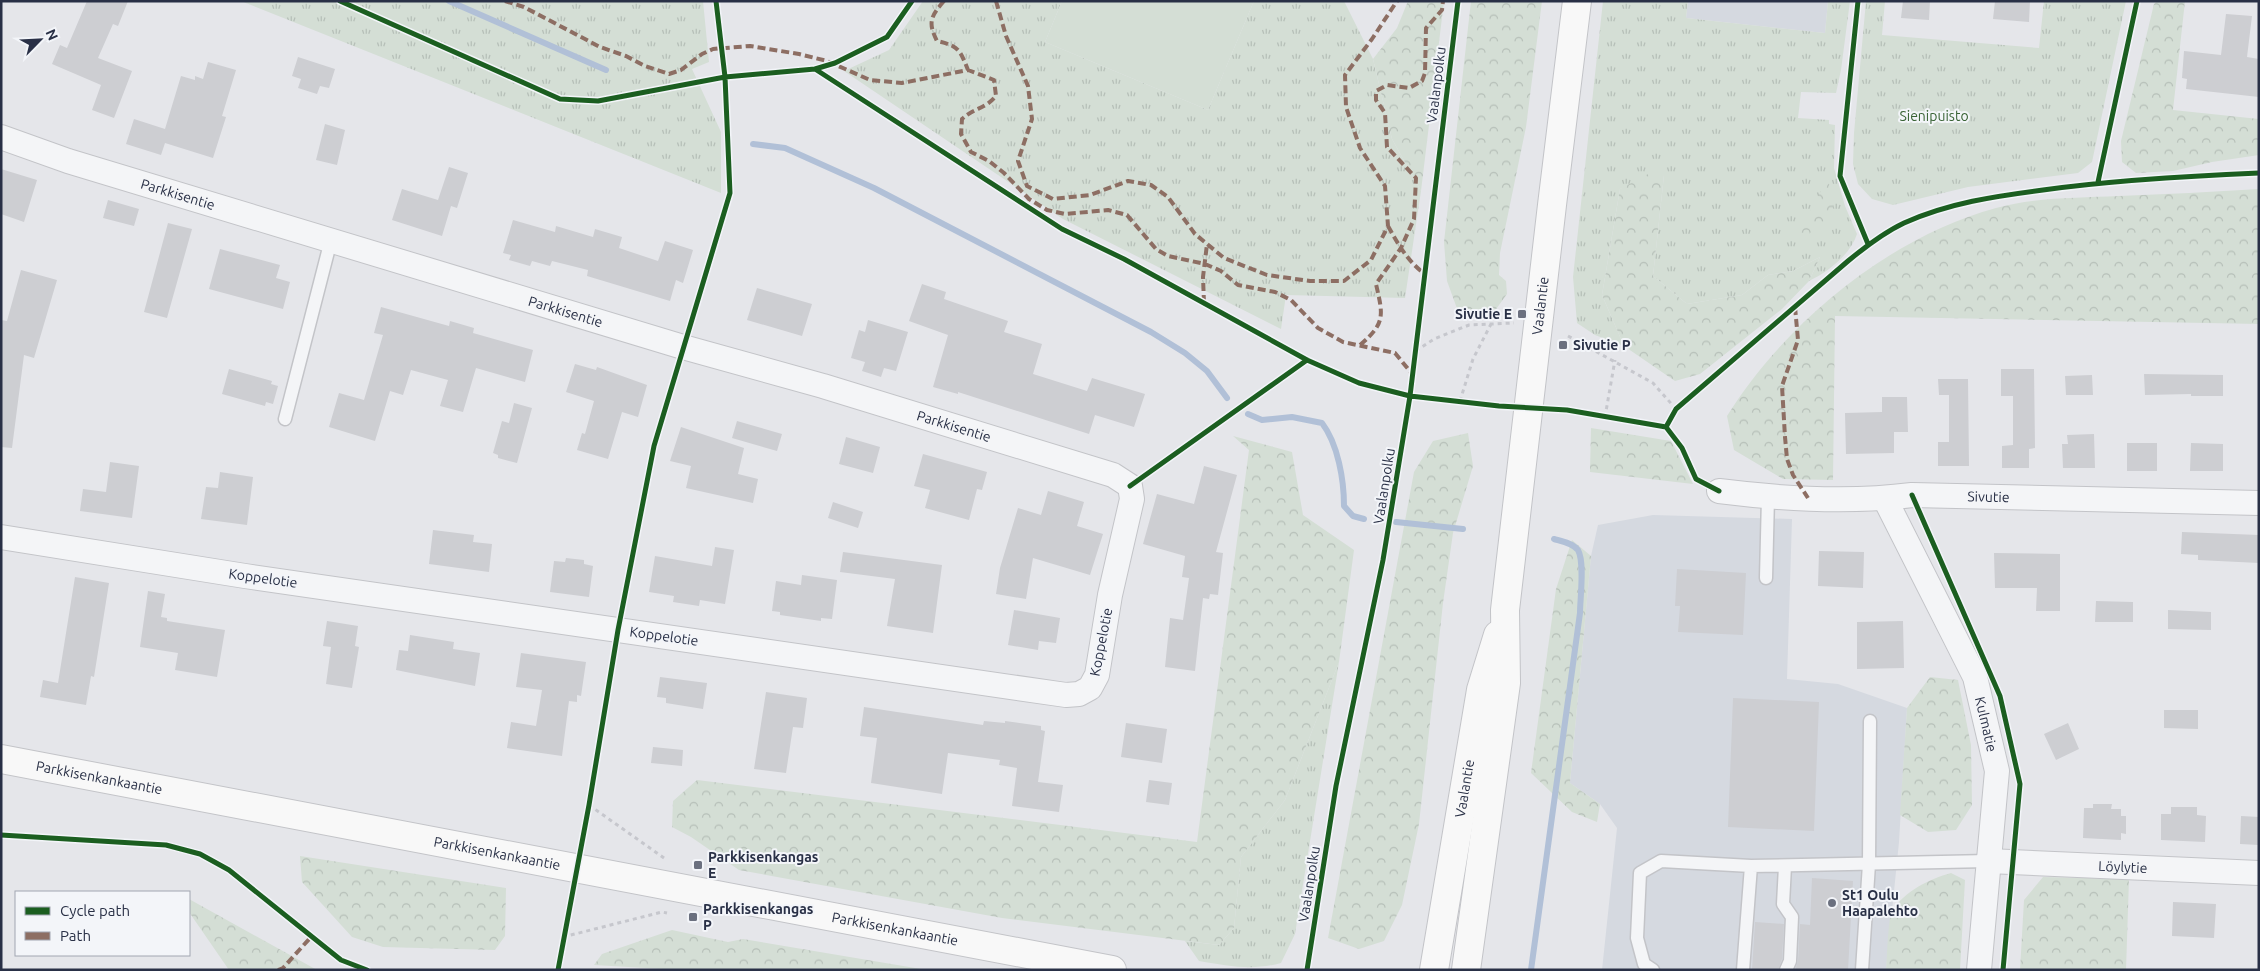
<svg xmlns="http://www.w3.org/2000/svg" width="2260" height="971" font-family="Ubuntu,sans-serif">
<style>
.built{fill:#d5d9e0}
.grass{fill:url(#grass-tufts)}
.forest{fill:url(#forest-crowns)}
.pitch{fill:#d4ded5}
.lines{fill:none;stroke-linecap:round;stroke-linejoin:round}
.stream{stroke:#b1c0d7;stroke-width:6}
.building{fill:#cdced2}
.lane-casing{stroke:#c3c4c8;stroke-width:15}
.street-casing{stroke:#c3c4c8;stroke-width:26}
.secondary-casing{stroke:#c3c4c8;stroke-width:30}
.path{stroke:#c6c7cd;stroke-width:3;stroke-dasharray:4 4;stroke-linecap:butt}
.lane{stroke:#f4f5f7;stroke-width:12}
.street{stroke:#f4f5f7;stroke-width:24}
.secondary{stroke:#f8f8f8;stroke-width:28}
.quiet{stroke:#8d6e63;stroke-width:4;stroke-dasharray:8 4;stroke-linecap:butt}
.cycleway-casing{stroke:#f3f5f9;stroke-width:8}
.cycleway{stroke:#1b5e20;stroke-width:5}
.poi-dot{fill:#6b707f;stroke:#f3f5f9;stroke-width:2}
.labels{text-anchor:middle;stroke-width:4;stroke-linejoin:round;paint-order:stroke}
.street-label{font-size:14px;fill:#293046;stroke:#f3f5f9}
.park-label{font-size:14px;fill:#396335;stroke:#f3f5f9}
.poi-label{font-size:14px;font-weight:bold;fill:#293046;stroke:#f3f5f9;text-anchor:start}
</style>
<defs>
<pattern id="grass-tufts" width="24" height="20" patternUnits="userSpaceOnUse" patternTransform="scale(1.25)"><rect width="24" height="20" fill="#d4ded5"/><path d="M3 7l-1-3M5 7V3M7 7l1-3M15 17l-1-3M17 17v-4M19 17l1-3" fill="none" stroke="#b6bfb8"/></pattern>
<pattern id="forest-crowns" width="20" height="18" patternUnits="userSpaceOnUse" patternTransform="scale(1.25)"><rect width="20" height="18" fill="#d4ded5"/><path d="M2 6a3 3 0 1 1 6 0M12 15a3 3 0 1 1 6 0" fill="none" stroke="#b6bfb8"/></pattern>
</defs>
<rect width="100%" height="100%" fill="#e5e6ea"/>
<path class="built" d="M1688,1h140l-3,32 -139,-15z
M1653,515l139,4 -5,160 51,5 69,24 -8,134 -13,128h-284l15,-142 -17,-24 -30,-21 21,-227 7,-31z"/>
<path class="grass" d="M241,1h462l6,61 -17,7 29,63v61z
M923,1h139l-17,41 163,68 46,-109h90l29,58 19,80 29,52 -16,107 -119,-3 -5,34 -218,-110 -219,-148 45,-21z
M1603,1h85l-2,17 139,15 3,-32h22l-9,69 -5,23 -35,-1 -3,26 31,2v4l6,1 -1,43 11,38 12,28c-7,21 -29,38 -48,47l11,-24 -27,14 -25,4 -26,20 -55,9 -34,-28 11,-101 -44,14 -18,106 22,51 -29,-11 -18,-12 -4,-46z
M1866,1h19l-3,34 157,13 5,-47h82l-34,161 -14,11 -110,14 -75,18 -21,-6 -14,-15 -5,-20 1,-31z
M1339,662l-44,272 -14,29c-29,8 -52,3 -82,-2l-14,-20 34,4 15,-17 7,-71 44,-57z"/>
<path class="forest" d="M1408,1h36l-23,190 -29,-52 -19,-80 24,-31z
M1471,1h71l-16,126 -26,126 -1,22 7,6 1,13 -13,18 -35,2 -12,-33 -3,-39z
M2157,1h28l-12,109 86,9v36l-47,7 -39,9 -37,2 -14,-11 -1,-21 33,-137z
M1648,174l16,1 -11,101 34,28 55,-9 26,-20 25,-4 27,-14 -11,24 -27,28 -82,65 -25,7 -51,-35 -22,-51 18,-106z
M1828,178l8,46 -41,15z
M2259,189v135l-424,-8 -2,164 -50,-1 -49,-29 -7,-34c58,-93 162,-179 269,-208 40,-11 82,-10 123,-12 47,-2 93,-4 140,-7z
M1591,428l80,13 22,43 -103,-12z
M1468,433l5,33 -20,67 -10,70 -24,221 -17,81 -18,36 -25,8 -31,-11 86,-466 19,-31z
M1233,436l59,16 11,63 51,35 -15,112 -54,138 -44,57 -7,71 -15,17 -217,-27 -263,-48 -48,-33 -19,-10 1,-26 24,-21 500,62 52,-392z
M1572,540l19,16 -21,227 30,21 -3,18 -25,-10 -41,-39 25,-184z
M1930,677l28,3 13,65 1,60 -16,25 -28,2 -28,-17 7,-107z
M300,856l206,32 -1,48 -10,14 -112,-3 -31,-10 -50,-55z
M1951,873l14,7 -5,90h-74c1,-11 2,-52 6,-59 13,-20 37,-32 59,-38z
M2043,877l86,2 -3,91h-106l4,-70z
M189,899l128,71h-88l-40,-58z
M672,930l56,12 15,-3 184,31h-247l-86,-5 8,-11z"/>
<path class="pitch" d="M1062,1h192l-46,109 -163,-68z"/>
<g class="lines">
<path class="stream" d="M449,1l157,69
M753,144l32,4 89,40 277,144 34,21 22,18 20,27
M1248,414l14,6 30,-3 30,6c16,21 22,57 22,83l9,10 11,3
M1396,522l67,7
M1531,970l49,-357c0,-14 5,-51 -2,-63 -5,-7 -17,-9 -24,-11"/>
</g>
<path class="building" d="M87,1h41l-10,25 -5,-2 -15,34 34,13 -18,47 -22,-8 9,-25 -49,-21 8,-19 7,3z
M1903,1h27l-1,19 -28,-2z
M1995,1h35l-1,21 -36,-3z
M2226,14l26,2 -5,41 12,2v38l-73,-8 1,-10 -5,-1 2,-27 37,4z
M298,57l37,12 -6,19 -9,-2 -3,8 -19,-6 3,-9 -9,-3z
M208,62l28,8 -14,46 4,1 -13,41 -48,-15 -4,12 -35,-11 8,-25 31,10 16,-53 14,4v-4l8,3z
M325,124l20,6 -8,35 -21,-5z
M449,167l19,6 -11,35 -6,-2 -9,30 -50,-16 10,-31 36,11z
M1,169l36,11 -13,42 -23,-8z
M108,200l31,9 -5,17 -31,-8z
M513,220l42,12 1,-6 37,11 2,-8 27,8 -3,11 39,13 7,-20 28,9 -10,33 -7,-3 -6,21 -83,-25 1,-6 -36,-9 -2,5 -18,-5 -2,5 -21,-6 2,-5 -8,-2z
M168,223l24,6 -25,89 -23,-6z
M220,249l60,16 -4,13 14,4 -7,27 -74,-20z
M21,270l36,10 -23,78 -10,-3 -12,93 -11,-1v-127l6,1z
M922,284l24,8 -2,7 64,22 -4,11 38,12 -9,30 54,17 5,-13 53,16 -11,33 -39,-12 -6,19 -131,-42v2l-25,-7 15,-52 -39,-14z
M757,288l55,16 -10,32 -55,-16z
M381,307l68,19 1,-5 24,7 -1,5 60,17 -8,32 -49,-14 -13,44 -23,-6 8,-26 -37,-10 -8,25 -13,-4 -15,50 -46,-14 10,-34 25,7 19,-65 -9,-2z
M868,320l40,12 -12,39 -12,-3 -3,9 -19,-6 3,-9 -14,-4 8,-28 6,2z
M575,364l21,6 1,-3 50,18 -9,32 -16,-5 -14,47 -31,-9 5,-17 3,1 9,-33 -28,-9z
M229,369l43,12 -1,3 7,2 -5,18 -7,-2 -1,4 -43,-12z
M2001,369h33l1,79 -6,1v19h-27v-22l11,-1v-49h-12z
M2144,374l79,1v21h-32v-2l-46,1z
M2092,375l1,20h-27l-1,-19z
M1938,379h30l1,87h-31v-24h11v-47h-10z
M1882,397h25l1,35h-14v21l-48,1 -1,-41 37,-1z
M514,403l18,5 -15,55 -19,-5v-3l-5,-2 9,-32 7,2z
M737,421l45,13 -5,17 -45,-13z
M681,427l63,21 -6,26 20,5 -5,24 -67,-15 5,-22 -21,-5z
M2094,434l1,34h-32l-1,-24h6l-1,-9z
M846,437l34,10 -7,26 -34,-9z
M2127,443h30v28h-30z
M2191,443l32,1v27h-33z
M923,454l64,18 -5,18 -5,-1 -8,31 -44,-12 5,-18 -16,-4z
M110,462l29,4 -7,52 -52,-7 3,-22 23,3z
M1204,466l33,9 -21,77 7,1 -5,42 -8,-1 -1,5 -6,-1 -8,73 -30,-4 5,-49 13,2 6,-42 -7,-1 3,-21 -42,-12 14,-50 37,10z
M220,472l33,5 -6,48 -46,-6 5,-32 12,1z
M1048,491l36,11 -7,24 26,8 -13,41 -57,-17 -7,41 -30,-5 4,-26 18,-60 23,7z
M833,502l30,10 -5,16 -30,-10z
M433,530l41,5 -1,7 19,2 -3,28 -60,-8z
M2182,532l77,3v28l-61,-3v-5l-17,-1z
M715,547l19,3 -9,54 -25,-4 -1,6 -26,-4 1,-6 -25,-4 6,-36 57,10z
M1819,551l45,1 -1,36 -45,-2z
M843,552l99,13 -9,68 -46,-7 8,-47 -55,-7z
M1994,553l66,1v57h-24l1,-23h-42z
M566,558l18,2v4l9,2 -4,31 -39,-5 4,-31 11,1z
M1677,569l69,4 -3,62 -65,-3 2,-26h-5z
M802,575l35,5 -5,39 -11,-1v3l-41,-6v-3l-8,-1 4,-30 25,4z
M75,577l34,6 -15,94 -3,-1 -5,29 -46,-8 3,-17 15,3z
M148,591l17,3 -4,23 6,1v3l58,9 -8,47 -42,-7 3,-17 -38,-6z
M2096,601l37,1v20h-38z
M1014,610l46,8 -4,25 -17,-2 -1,9 -30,-5z
M2168,610l43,2v18l-43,-1z
M327,621l31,5 -3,20 4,1 -7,41 -26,-4 5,-37 -8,-1z
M1903,621l1,47 -47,1v-47z
M410,635l44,7 -1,7 27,4 -5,33 -79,-16 3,-20 9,1z
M521,653l65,9 -5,34 -4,-1v7l-8,-1 -7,55 -55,-8 4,-26 25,4 6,-36 -26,-3z
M660,677l47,6 -4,26 -37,-6v-5l-9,-1z
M766,692l41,6 -4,30 -10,-1 -7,46 -32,-4z
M1733,698l86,4 -5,129 -86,-4z
M864,707l119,18 1,-4 21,2v-2l36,5v4l4,1 -7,51 25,3 -4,27 -47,-6 5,-38 -18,-3 1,-5 -52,-7 -6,41 -71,-11 6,-45 -17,-2z
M2164,710h34v19l-34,-1z
M1126,723l41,6 -5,34 -41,-6z
M2068,723l11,26 -23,11 -12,-26z
M653,747l30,3 -1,16 -31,-3z
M1149,780l23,3 -3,22 -23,-3z
M2093,804h19l-1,5h10v7h5v18l-5,-1v7l-38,-2 1,-30h9z
M2171,807h26v8l9,1 -1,26 -44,-2v-26h10z
M2241,816l18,1v28l-19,-1z
M1812,878l41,3 -5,89h-53l3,-9 2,-37 10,1z
M2173,902l43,2 -2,34 -42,-2z
M1755,922l29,2 -2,35 -4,11h-26z"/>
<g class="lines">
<g class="lane-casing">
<path id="lane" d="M285,419l46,-179
M1766,578l2,-81
M1785,866l-2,38 9,13 -2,44 -4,9
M1653,970l-9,-6 -7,-26 3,-65 21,-12 90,5
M1743,970l8,-104 237,-5
M1862,970l7,-106 1,-143"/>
</g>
<g class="street-casing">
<g id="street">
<path id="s1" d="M1,137l67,24 615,186 140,39 290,89 17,11 2,13 -22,96 -13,80 -7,13 -11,6 -13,1 -821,-119 -244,-39"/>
<path id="s2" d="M1719,491c63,8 130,12 193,4l347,8"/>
<path id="s3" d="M1885,499l90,178 22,94 -18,199"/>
<path id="s4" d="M1988,861l271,12"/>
</g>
</g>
<g class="secondary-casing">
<g id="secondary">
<path id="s5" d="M1,759l1111,211"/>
<path id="s6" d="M1434,970l47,-280 17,-55"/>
<path id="s7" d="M1466,970l40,-287 -1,-73 47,-405 25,-204"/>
</g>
</g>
<path class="path" d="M1568,336l85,47 23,26
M1416,351l18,-12 35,-14 45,-2
M1460,401l13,-42 18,-35
M1605,417l10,-57
M589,805l75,53
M563,937l99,-25 5,1"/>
<use href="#lane" class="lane"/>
<use href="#street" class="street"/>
<use href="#secondary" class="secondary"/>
<path class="quiet" d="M505,1l19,6 76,40 26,9 19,10 24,8 12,-4 21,-16 11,-5 37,-3 49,8 28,7 43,19 32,3 66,-13 26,10 2,16c-12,14 -21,11 -34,23l-1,15 10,18 18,9 15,12 25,26 18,11 18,4 43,-4 19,5 29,34 12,7 37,8 16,7 17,14 37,7 16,8 27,28 25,14 52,11 18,22
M944,1c-14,16 -16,22 -7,40 22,5 23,9 31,29
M996,1l10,35 22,50 4,33 -14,42 9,25 26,13 37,-4 38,-14 23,4 17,12 27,37 29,24 43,17 43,6h34l27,-21 17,-34 -3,-40 -25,-38 -14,-41 -1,-32 27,-36 25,-38
M1388,226c10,18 20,36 37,48
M1204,303l-1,-26 4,-33
M1795,307l3,33 -16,46 3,51 2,22 6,16 15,23
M1360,345c26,-22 23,-30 16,-61l25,-36 13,-29 2,-41 -29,-31 -2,-34 -9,-13v-9l11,-6 22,3 13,-7 3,-8 1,-45 16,-18 1,-9
M278,970l5,-2 28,-31"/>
<g class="cycleway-casing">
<path id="cycleway" d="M340,1l220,98 38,2 127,-24 90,-8 247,160 62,30 183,101 52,23 51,13 89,10 68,4 99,17 16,21 14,31 23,12
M1858,1l-18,175 28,68
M815,69l20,-6 52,-26 25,-36
M2098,182l39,-181
M1666,427l10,-18 172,-148c17,-14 35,-28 56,-38 44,-20 92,-27 139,-33 72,-10 144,-14 216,-17
M1130,486l177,-126
M1912,495l88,201 20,88 -17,186
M1,835l165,10 34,9 29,16 112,90 26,10
M558,970l31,-165 29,-175 36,-184 76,-253 -5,-116 -9,-76
M1307,970l29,-184 47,-226 27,-164 48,-395"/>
</g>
<use href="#cycleway" class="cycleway"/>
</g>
<g class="poi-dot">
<rect x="1517" y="309" width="10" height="10" rx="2.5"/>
<rect x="1558" y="340" width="10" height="10" rx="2.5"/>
<rect x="693" y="860" width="10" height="10" rx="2.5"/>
<circle cx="1832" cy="903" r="5"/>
<rect x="688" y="912" width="10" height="10" rx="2.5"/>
</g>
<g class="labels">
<g class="street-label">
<text transform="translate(1436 85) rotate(-83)" y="5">Vaalanpolku</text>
<text dy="5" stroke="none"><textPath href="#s1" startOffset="186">Parkkisentie</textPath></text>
<text dy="5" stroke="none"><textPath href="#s7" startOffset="669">Vaalantie</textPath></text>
<text dy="5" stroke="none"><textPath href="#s1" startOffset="591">Parkkisentie</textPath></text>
<text dy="5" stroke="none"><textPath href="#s1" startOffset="996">Parkkisentie</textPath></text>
<text transform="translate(1384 486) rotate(-81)" y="5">Vaalanpolku</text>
<text dy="5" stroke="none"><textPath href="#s2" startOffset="270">Sivutie</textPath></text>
<text transform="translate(263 578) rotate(8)" y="5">Koppelotie</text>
<text transform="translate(664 636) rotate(8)" y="5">Koppelotie</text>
<text transform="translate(1101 642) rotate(-79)" y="5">Koppelotie</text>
<text dy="5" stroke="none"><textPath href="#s3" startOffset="248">Kulmatie</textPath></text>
<text dy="5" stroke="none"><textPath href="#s5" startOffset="100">Parkkisenkankaantie</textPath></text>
<text dy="5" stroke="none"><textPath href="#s6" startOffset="184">Vaalantie</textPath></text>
<text dy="5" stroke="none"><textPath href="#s5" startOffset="505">Parkkisenkankaantie</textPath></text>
<text dy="5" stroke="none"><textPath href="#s4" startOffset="135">Löylytie</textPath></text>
<text transform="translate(1309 884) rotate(-81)" y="5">Vaalanpolku</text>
<text dy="5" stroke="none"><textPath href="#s5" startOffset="910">Parkkisenkankaantie</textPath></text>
</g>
<g class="park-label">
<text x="1934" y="121">Sienipuisto</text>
</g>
<g class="poi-label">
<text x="1512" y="319" text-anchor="end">Sivutie E</text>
<text x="1573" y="350">Sivutie P</text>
<text x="708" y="862">Parkkisenkangas<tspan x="708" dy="16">E</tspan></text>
<text x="1842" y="900">St1 Oulu<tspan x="1842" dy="16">Haapalehto</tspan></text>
<text x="703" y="914">Parkkisenkangas<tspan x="703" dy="16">P</tspan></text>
</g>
</g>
<rect width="2260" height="971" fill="none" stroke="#293046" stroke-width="5"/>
<rect x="15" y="891" width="175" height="65" fill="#f3f5f9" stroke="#a2a6b1"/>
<rect x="25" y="907" width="25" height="8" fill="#1b5e20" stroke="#a2a6b1"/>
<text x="60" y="916" font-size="15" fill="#293046">Cycle path</text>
<rect x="25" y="932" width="25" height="8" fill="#8d6e63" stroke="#a2a6b1"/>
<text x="60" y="941" font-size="15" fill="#293046">Path</text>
<g transform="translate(40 40) rotate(66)" stroke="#f3f5f9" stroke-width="4" paint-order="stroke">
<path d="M0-4L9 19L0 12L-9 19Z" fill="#293046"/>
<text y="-8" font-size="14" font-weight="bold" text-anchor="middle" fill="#293046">N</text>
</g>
</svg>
